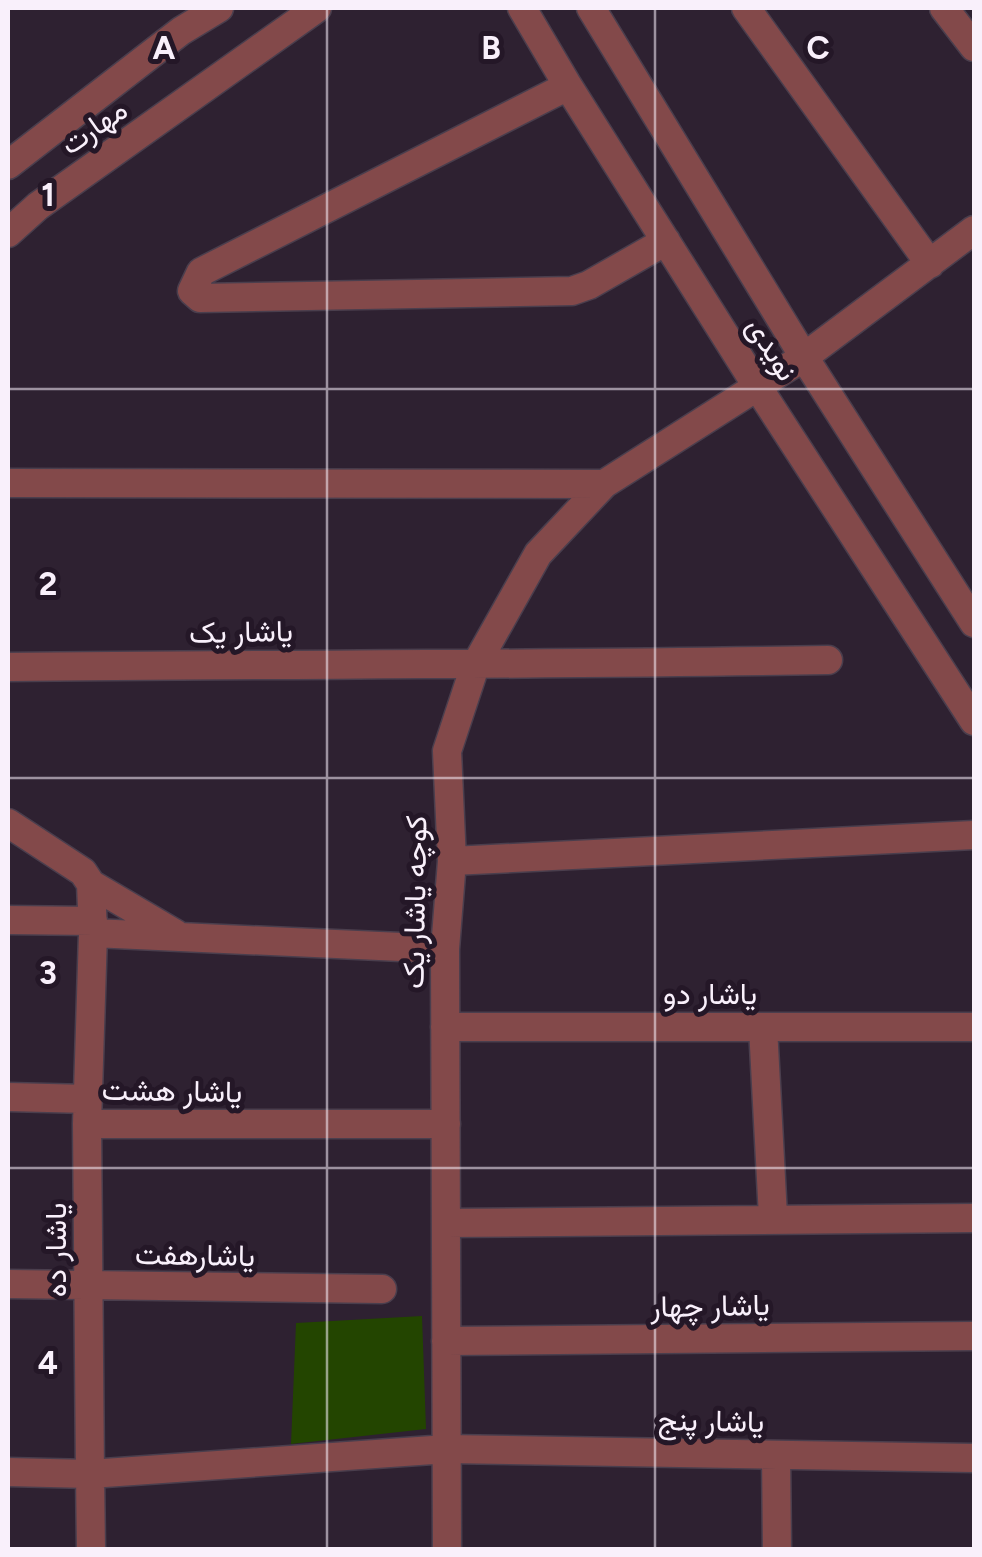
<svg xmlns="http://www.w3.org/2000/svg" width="982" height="1557" font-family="Figtree,Vazirmatn,sans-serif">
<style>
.green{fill:#234500}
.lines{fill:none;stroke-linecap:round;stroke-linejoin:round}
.minor-casing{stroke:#4a3e4d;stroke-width:31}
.minor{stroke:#83494a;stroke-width:28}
.grid{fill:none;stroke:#f9f0fb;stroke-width:2.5;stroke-opacity:0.55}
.labels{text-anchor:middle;stroke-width:10;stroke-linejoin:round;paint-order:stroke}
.street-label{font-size:30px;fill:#f9f0fb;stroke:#241727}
.grid-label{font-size:32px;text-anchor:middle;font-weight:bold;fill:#f9f0fb;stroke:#241727;stroke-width:10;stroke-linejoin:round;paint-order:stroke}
</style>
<rect width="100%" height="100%" fill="#2e2131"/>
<path class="green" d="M422,1316l4,113 -135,15 5,-121z"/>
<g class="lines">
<g class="minor-casing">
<path id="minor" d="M522,8l46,78 189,300 217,335
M591,8l213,349 170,266
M746,8l184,256
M944,8l30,39
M568,86l-367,186 -9,19 8,7 372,-7 17,-6 77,-44
M8,165l173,-134 38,-23
M8,233l30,-27 279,-198
M8,483l596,1
M8,667c273,-3 547,-2 820,-7
M8,823l75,49 8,12 2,49 352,16
M452,861l522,-26
M91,884l85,50
M8,920l85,1
M93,933l-6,191h359
M445,1027h529
M763,1027l10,190
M8,1097l80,2
M446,1223l528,-5
M8,1284l374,5
M446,1341l528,-5
M776,1455l1,95
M8,1472l82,2 -3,-350
M91,1550l-1,-76 357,-25 527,9
M447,1550l-2,-601 7,-88 -5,-110 28,-85 63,-112 66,-70 200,-127 170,-127"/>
</g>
<use href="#minor" class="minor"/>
</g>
<path class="grid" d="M327,8v1542M655,8v1542M8,389h966M8,778h966M8,1168h966"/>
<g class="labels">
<g class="street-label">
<text transform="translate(94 127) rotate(-35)" y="10">مهارت</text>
<text transform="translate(772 349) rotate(58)" y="10">نویدی</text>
<text transform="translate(241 632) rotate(-1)" y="10">یاشار یک</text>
<text transform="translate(415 902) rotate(-89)" y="10">کوچه یاشار یک</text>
<text x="710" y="1004">یاشار دو</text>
<text transform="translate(172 1091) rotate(1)" y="10">یاشار هشت</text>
<text transform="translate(56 1250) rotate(-90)" y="10">یاشار ده</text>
<text transform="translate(195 1255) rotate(1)" y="10">یاشارهفت</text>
<text transform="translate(710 1306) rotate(-1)" y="10">یاشار چهار</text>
<text transform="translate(711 1421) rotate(1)" y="10">یاشار پنج</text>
</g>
</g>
<g class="grid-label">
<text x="164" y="59">A</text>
<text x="491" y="59">B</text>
<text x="818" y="59">C</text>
<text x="48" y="206">1</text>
<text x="48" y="595">2</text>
<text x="48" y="984">3</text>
<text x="48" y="1374">4</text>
</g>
<rect width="982" height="1557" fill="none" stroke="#f9f0fb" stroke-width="20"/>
</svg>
